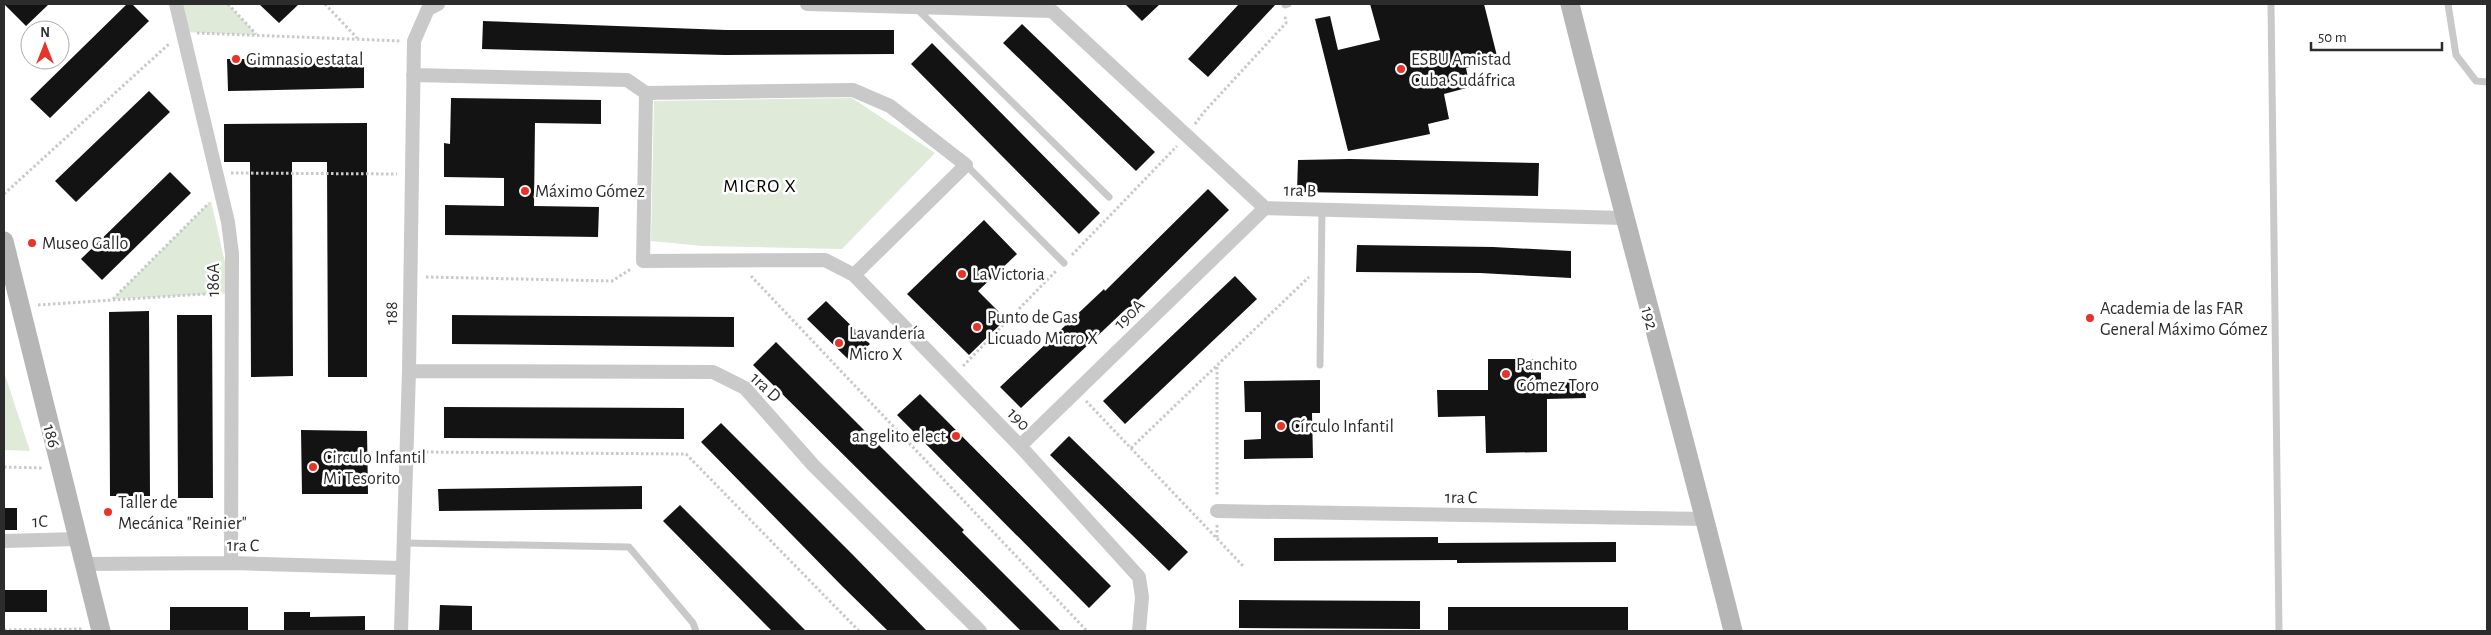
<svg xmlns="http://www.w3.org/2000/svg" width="2491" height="635" font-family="'Alegreya Sans',sans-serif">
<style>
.green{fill:#dfead8}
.building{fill:#131313}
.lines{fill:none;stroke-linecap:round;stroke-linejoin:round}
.path{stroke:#c9c9c9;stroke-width:3;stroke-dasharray:2.5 2.5;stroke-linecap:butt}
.lane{stroke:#c9c9c9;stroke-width:7}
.street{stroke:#c9c9c9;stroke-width:14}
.secondary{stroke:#b6b6b6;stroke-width:19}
.poi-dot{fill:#e6342a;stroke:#fff;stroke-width:2}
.labels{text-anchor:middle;stroke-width:5;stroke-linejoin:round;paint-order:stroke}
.poi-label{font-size:18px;fill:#2c2c2c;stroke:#fff;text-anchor:start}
.street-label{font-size:18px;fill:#2c2c2c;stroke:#fff}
.neighbourhood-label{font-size:19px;letter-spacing:1px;fill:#000;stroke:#fff}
</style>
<rect width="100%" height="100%" fill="#fff"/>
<path class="green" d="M176,4h52l29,31 -74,-3z
M852,98l83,55 -93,96 -139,-3 -52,-5 3,-140z
M211,201l21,92 -119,6z
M4,372l26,79 -26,-1z"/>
<path class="building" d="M4,4h45l-23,22z
M127,4h5l17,17 -99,97 -20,-19z
M259,4h40l-20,19z
M1125,4h35l-18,17z
M1239,4h37l-68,73 -20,-18z
M1370,4h114l14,56 -32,8 4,19 -26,7 5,25 -21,5 2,10 -82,17 -33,-132 15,-3 8,34 42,-10z
M483,21l243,9h168v24l-169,1 -243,-6z
M1022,24l133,128 -19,19 -133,-128z
M932,43l168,170 -21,21 -168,-170z
M227,59h137v29l-136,3z
M149,91l21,21 -94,90 -21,-21z
M451,98l150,2v24l-66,-1 -1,83 65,1 -1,30 -153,-2v-30l59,1v-28l-60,-1v-34l6,1z
M367,123v254h-39l-1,-215h-35l1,214 -42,1 -1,-215h-26v-38z
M1350,159l189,4 -1,33 -241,-4 1,-32z
M170,172l21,21 -89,87 -21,-21z
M1208,189l21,21 -101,100 -2,-1 -105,99 -21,-21 104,-98 1,2z
M984,220l33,34 -39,37 28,28 -37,36 -62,-61z
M1357,245l136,2 78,4v27l-91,-5 -124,-1z
M1235,276l22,23 -132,125 -22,-23z
M826,301l44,43 -20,17 -43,-42z
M149,311l1,185h-40l-1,-184z
M177,315h35l1,183h-35z
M452,315l282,2v30l-282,-3z
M776,342l188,188 -2,2 99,99h-40l-268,-266z
M1488,359h53v23h44l1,16 -39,1v53l-61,1 -1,-37 -47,1 -1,-27h51z
M1320,380v33h-8l1,45 -69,1v-19l17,-1v-27h-16l-1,-31z
M920,394l191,192 -22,22 -192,-193z
M444,407l240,1v31l-240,-1z
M721,423l132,132 74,76h-39l-46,-45 -141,-144z
M301,430l66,1 1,63h-66z
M1069,436l119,116 -19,19 -119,-116z
M642,486v23l-203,2 -1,-22z
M680,505l126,126h-34l-109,-110z
M4,508h13v22h-13z
M1438,537v6l178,-1v20l-159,1v-3l-183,1v-23z
M4,590h43v22h-43z
M1239,600l181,1v28l-181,-1z
M440,605l32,1v25h-33z
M170,607h78v24h-78z
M1448,607h180v24h-180z
M284,612h26v5l55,-1v15h-81z"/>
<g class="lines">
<path class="path" d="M228,4l28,30
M325,4l32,34
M197,33l204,8
M1195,124l9,-12 82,-89 -1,-8
M231,173l166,1
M4,194l166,-151
M1072,255l105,-109
M751,276l336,355
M426,277l186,4 19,-12
M113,299l96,-96
M38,305l181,-12
M963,366l94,-96
M1217,367v129
M1086,401l158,166
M1131,448l178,-171
M421,452l265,2 173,177
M4,467l39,1
M1217,525v13
M4,630l79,-1"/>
<path class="lane" d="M2271,4l8,627
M2448,4l8,51 20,26 11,1
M1285,5l3,-1
M916,8l193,189
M966,165l98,98
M1320,365l2,-155
M404,543l225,4 64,76 3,8"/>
<path class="street" d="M176,4l52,218 4,32 -1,309
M807,4l245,7
M1052,11l213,197 358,10
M413,75l214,5 19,13 207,-3 37,16 76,59 -112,110
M646,93l-3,168 182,-1 29,15 166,171 119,131 3,20 -3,34
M409,371l304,1 32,16 68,77 167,166
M1020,446l245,-238
M1217,511l488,8
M4,541l74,-2
M85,564l146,-1 170,5
M401,631l8,-260 5,-330 14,-32 10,-5"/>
<path class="secondary" d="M1570,4c52,209 111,417 163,627
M4,241l97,390"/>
</g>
<g class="poi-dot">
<circle cx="236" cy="59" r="5"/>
<circle cx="1401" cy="69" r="5"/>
<circle cx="525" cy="191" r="5"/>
<circle cx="32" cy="243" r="5"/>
<circle cx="962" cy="274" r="5"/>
<circle cx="2090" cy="318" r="5"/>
<circle cx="977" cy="327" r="5"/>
<circle cx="839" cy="343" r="5"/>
<circle cx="1506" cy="374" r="5"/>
<circle cx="1281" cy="426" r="5"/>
<circle cx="956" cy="436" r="5"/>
<circle cx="313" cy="467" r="5"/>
<circle cx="108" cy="512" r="5"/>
</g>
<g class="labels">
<g class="poi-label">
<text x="246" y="65">Gimnasio estatal</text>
<text x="1411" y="65">ESBU Amistad<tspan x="1411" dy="21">Cuba Sudáfrica</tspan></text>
<text x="535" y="197">Máximo Gómez</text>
<text x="42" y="249">Museo Gallo</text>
<text x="972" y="280">La Victoria</text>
<text x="2100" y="314">Academia de las FAR<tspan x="2100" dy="21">General Máximo Gómez</tspan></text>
<text x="987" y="323">Punto de Gas<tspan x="987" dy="21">Licuado Micro X</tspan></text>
<text x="849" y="339">Lavandería<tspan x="849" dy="21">Micro X</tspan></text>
<text x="1516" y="370">Panchito<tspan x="1516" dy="21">Gómez Toro</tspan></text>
<text x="1291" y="432">Círculo Infantil</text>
<text x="946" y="442" text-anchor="end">angelito elect</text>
<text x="323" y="463">Circulo Infantil<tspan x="323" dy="21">Mi Tesorito</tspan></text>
<text x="118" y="508">Taller de<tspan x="118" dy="21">Mecánica "Reinier"</tspan></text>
</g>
<g class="street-label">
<text transform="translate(1300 190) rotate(2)" y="6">1ra B</text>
<text transform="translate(213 280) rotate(-90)" y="6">186A</text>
<text transform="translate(391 313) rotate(-89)" y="6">188</text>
<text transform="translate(1129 314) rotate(-44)" y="6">190A</text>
<text transform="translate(1650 318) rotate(75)" y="6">192</text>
<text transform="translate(766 387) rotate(43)" y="6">1ra D</text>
<text transform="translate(1019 419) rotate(46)" y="6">190</text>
<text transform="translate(52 436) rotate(76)" y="6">186</text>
<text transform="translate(1461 497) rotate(1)" y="6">1ra C</text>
<text transform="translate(40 521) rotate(-1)" y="6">1C</text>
<text transform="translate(243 545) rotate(1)" y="6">1ra C</text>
</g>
<g class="neighbourhood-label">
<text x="760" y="192">MICRO X</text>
</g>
</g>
<rect width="2491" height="635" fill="none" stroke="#2c2c2c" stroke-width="10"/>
<g transform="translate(45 45)"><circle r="24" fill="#ffffff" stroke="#ababab"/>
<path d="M0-4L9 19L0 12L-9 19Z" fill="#e6342a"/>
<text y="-8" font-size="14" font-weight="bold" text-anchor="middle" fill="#2c2c2c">N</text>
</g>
<path d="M2311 42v8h131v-8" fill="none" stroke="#2c2c2c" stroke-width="2.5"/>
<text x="2318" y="42" font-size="15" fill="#2c2c2c" stroke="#ffffff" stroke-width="4" paint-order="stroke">50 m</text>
</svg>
